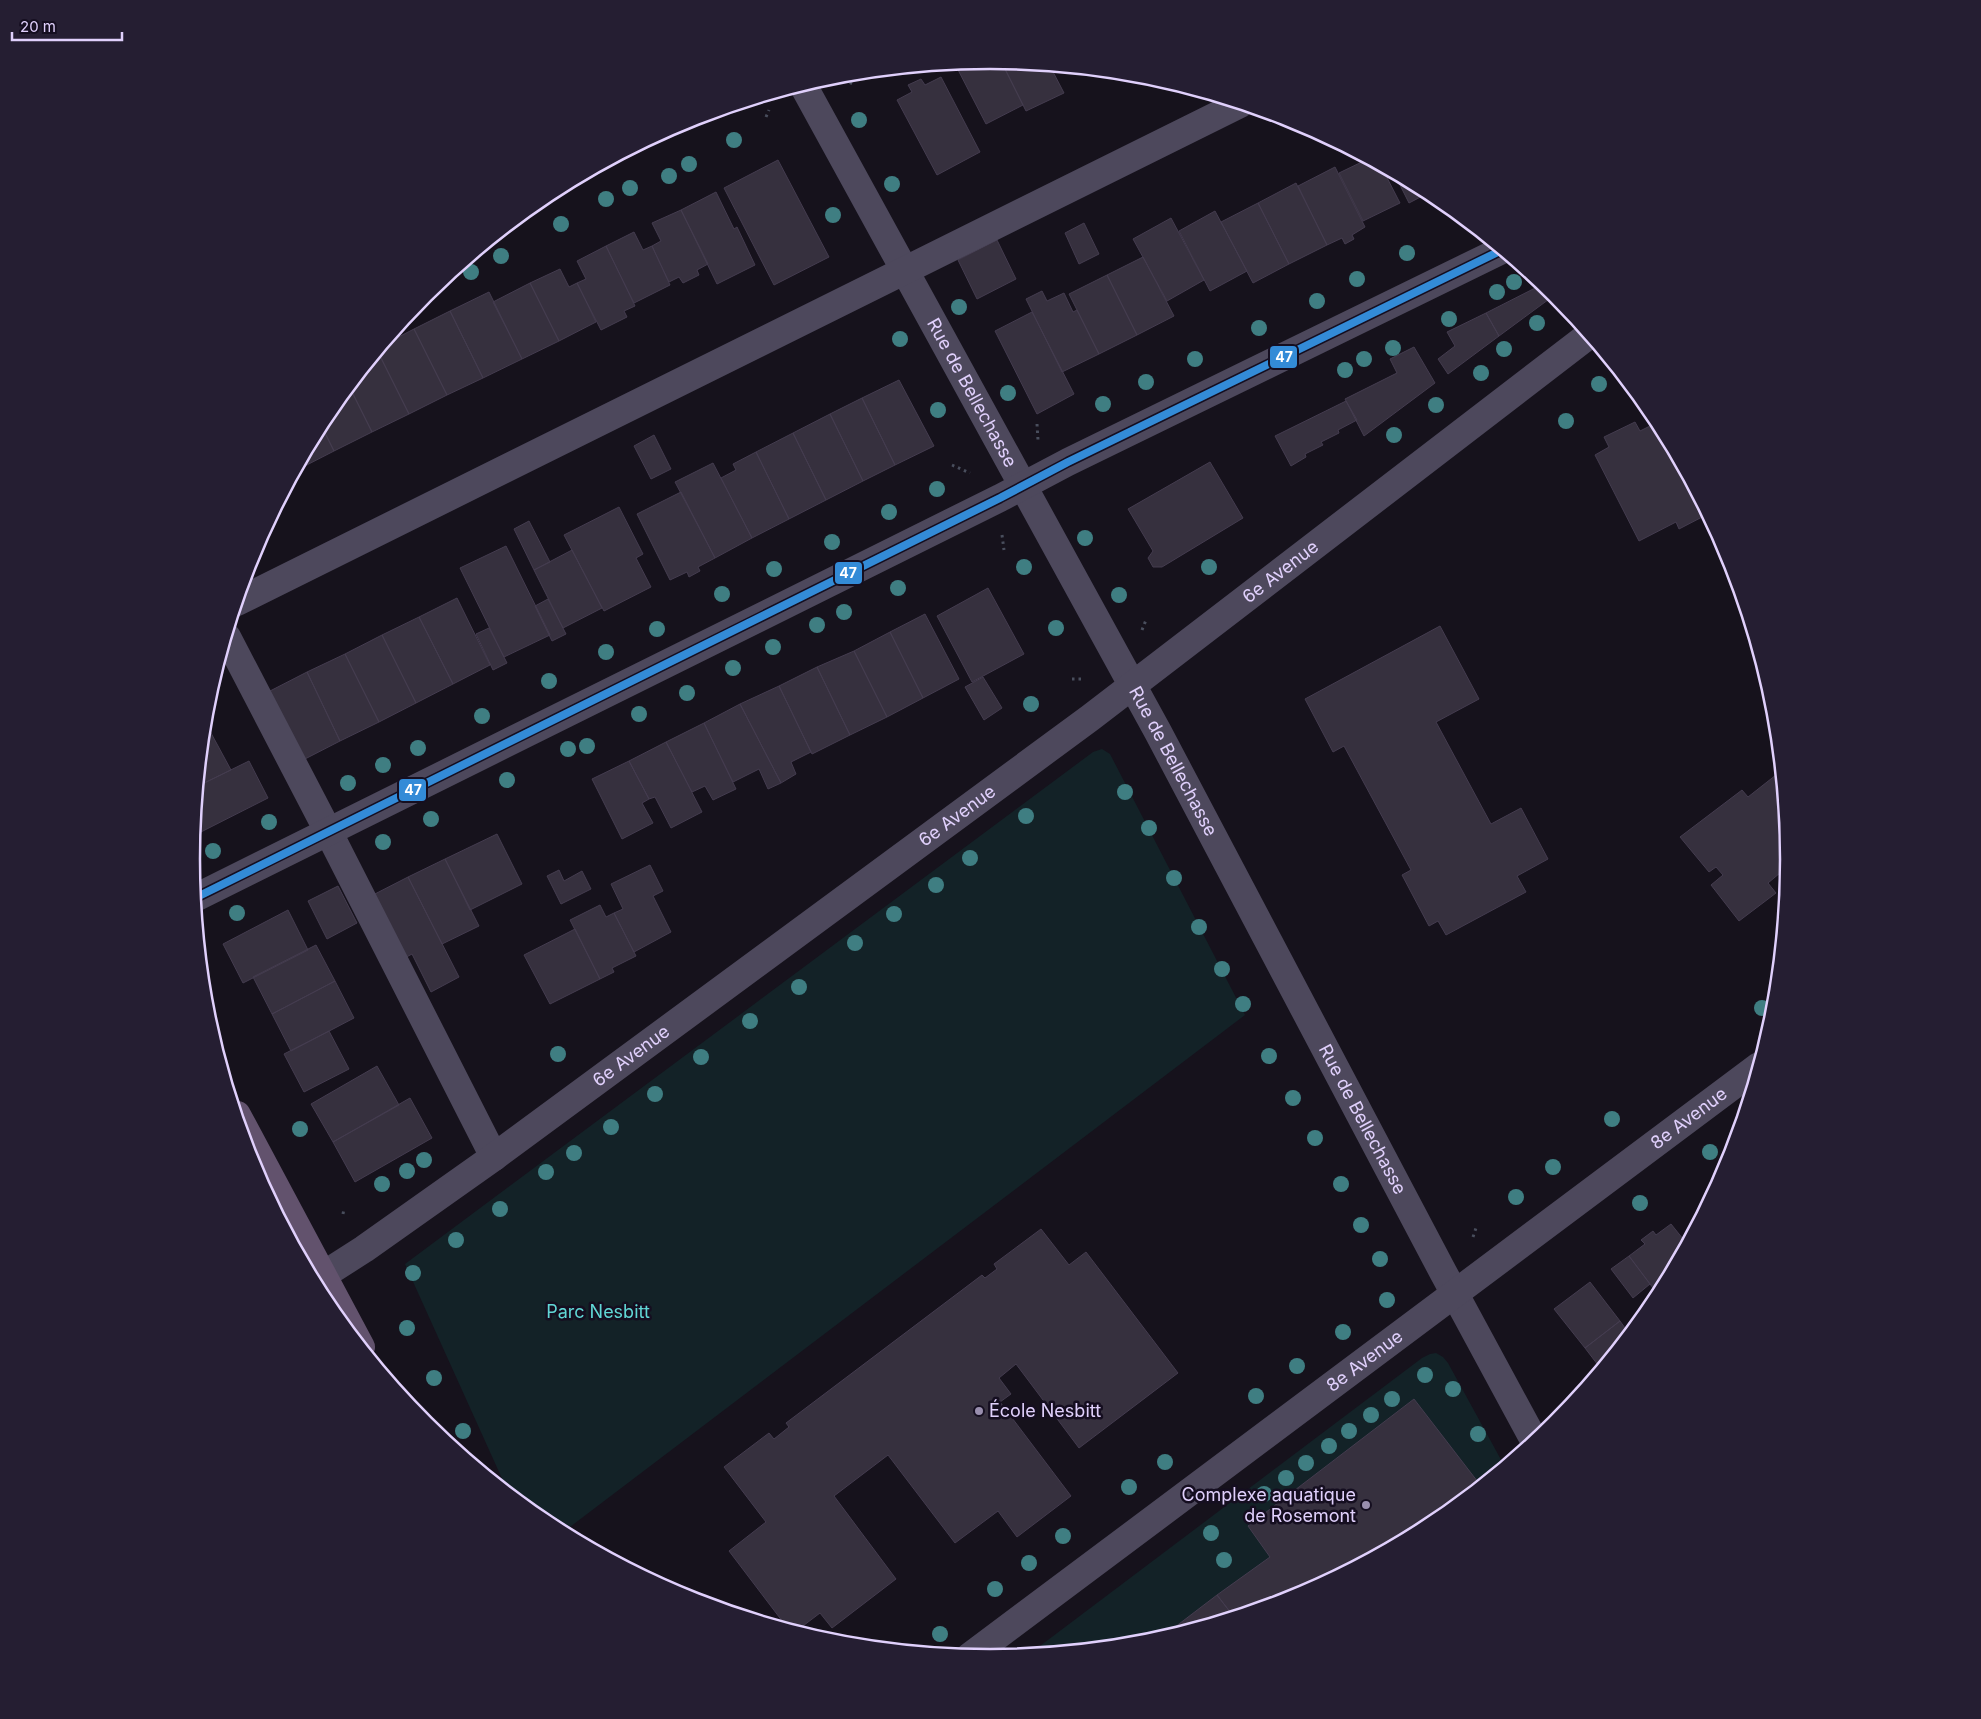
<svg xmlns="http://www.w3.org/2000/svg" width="1981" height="1719" font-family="Inter,sans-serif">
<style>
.green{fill:#132227}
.building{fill:#36303e;stroke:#443c4f}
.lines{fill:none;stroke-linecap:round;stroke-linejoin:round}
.path{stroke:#494e5d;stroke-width:3;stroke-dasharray:2.5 4;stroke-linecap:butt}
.minor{stroke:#4d485c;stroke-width:28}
.major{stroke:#62526d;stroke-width:28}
.bus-1-casing{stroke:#150e20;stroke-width:11}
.bus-1{stroke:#338bd7;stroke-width:8}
.tree{fill:#3f7e82}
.poi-dot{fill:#998eae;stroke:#150e20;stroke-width:2}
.labels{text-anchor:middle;stroke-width:5;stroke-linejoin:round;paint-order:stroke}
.street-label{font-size:18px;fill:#e0d0fc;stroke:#150e20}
.park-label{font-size:18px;fill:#61d7d6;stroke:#150e20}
.poi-label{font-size:18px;fill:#e0d0fc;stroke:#150e20;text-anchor:start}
.rim{fill:none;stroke:#e0d0fc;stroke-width:2.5}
.line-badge{stroke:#150e20;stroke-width:2}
.badge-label{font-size:14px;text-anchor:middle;font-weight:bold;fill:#fff}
</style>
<rect width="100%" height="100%" fill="#16121c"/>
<path class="green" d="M1102,749l8,5 135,261 -683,518 -16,-9 -37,-30 -104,-230 688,-512z
M1436,1353l7,4 5,6 57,104 -71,57 -138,74 -150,46 -118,11 394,-297 8,-4z"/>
<path class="building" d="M991,60l10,1 22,44 -37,19 -31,-60z
M1001,61l49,5 14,27 -38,18z
M941,77l39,75 -43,23 -40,-75 15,-8 -4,-7 13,-6 4,6z
M1368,159l13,7 19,37 -37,18 -24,-48z
M778,160l51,97 -55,28 -50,-97z
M1335,167l30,60 -13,8 2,4 -9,5 -3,-6 -15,7 -29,-59z
M1394,173l36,19 -21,11z
M1296,183l31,62 -38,19 -31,-61z
M716,192l18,37 3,-2 18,38 -38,19 -36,-74z
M1258,203l31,61 -36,19 -32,-61z
M681,210l27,54 -11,6 2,5 -16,8 -4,-6 -10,5 -17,-36 9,-5 -9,-18z
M1215,211l32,60 -37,20 -31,-60z
M1171,218l33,62 -37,21 -34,-62z
M1084,223l15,31 -20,10 -14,-31z
M634,232l9,18 9,-4 18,39 -36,18 -28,-57z
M997,240l19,39 -39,20 -19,-39z
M606,246l29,60 -11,5 3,6 -26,13 -24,-47 9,-4 -9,-18z
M1143,257l31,59 -37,19 -30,-60z
M560,269l9,18 8,-4 19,39 -37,19 -29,-58z
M1107,275l30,60 -38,19 -30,-60z
M530,283l29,58 -37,18 -29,-57z
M1543,284l13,10 -57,42 -13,-23z
M1042,291l5,10 17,-8 9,19 4,-2 22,44 -37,18 -36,-73z
M489,292l33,67 -39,19 -33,-67z
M450,311l33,67 -36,17 -33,-66z
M1032,312l42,82 -37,20 -42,-83z
M1486,313l13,23 -51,38 -10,-15 17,-13 -8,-14z
M414,329l33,66 -38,19 -31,-62 5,-7z
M1414,347l21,36 -71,53 -19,-37 52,-26 -7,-14z
M378,352l31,62 -37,18 -23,-46z
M899,380l35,66 -39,19 -33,-67z
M349,386l23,46 -38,19 -13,-26 5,-10z
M862,398l33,67 -32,16 -33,-67z
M1346,401l11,19 -19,10 1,3 -18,9 2,3 -18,9 1,3 -15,9 -16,-30z
M1651,410l53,97 2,8 -27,14 -3,-7 -37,19 -44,-86 14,-8 -5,-10 31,-15 5,9 12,-6 -6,-13z
M830,414l33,67 -37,19 -33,-67z
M321,425l13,26 -37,19z
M793,433l33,67 -37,19 -33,-67z
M654,435l17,34 -20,10 -17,-33z
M756,452l33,67 -37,19 -31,-60 15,-8 -3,-6z
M1210,462l33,56 -81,49h-9l-5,-9 5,-7 -25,-42z
M713,463l39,75 -37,20 -40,-76z
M681,492l34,66 -17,9 2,4 -11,6 -2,-5 -17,8 -33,-66z
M619,507l24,47 -7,4 15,29 -47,24 -40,-76z
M529,521l21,41 -16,8 -20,-41z
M506,546l44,89 -46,22 -44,-89z
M572,550l30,58 -39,20 -29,-58z
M988,588l36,66 -52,28 -35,-66z
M457,598l33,67 -37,19 -34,-67z
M548,599l18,35 -14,7 -17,-35z
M925,614l34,65 -36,19 -33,-66z
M419,617l34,67 -37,19 -34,-68z
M1440,626l39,73 -43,23 55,102 30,-16 27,51 -31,17 9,16 -80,43 -8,-14 -9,5 -27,-51 9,-5 -67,-124 -11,6 -28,-53z
M489,628l18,35 -14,7 -17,-36z
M890,632l33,66 -36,19 -33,-66z
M382,635l34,68 -37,19 -34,-68z
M854,651l33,66 -37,18 -33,-68z
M345,654l34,68 -39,19 -33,-69z
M817,667l33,68 -38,19 -33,-68z
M307,672l33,69 -37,19 -33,-69z
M983,677l19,31 -18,12 -19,-33z
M779,686l32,66 -20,10 5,12 -15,9 -41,-79z
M740,704l41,79 -13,6 -9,-20 -26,13 -29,-59z
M205,720l6,13 -8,5z
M704,723l32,66 -23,11 -8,-14 -13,6 -26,-50z
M211,733l20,37 -33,16 5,-48z
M666,742l36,70 -31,16 -16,-31 -6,2 -20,-38z
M249,761l19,37 -75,38 5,-50z
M629,761l20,38 -7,4 11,20 -31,16 -30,-60z
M1781,771l9,89 -2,23 -8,-10 -12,10 8,10 -37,28 -28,-36 12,-10 -7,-8 -7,5 -29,-35 62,-47 6,7z
M497,834l25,50 -52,26 -25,-51z
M445,859l34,67 -37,18 -34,-67z
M650,865l13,26 -10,5 18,36 -37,20 -20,-39 9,-4 -12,-25z
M559,870l5,11 18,-10 9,18 -30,15 -14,-28z
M408,877l51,100 -28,15 -19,-38 -11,6 -32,-63z
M338,886l19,37 -30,16 -19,-38z
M600,905l6,12 8,-4 22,43 -24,12 2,4 -14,7 -30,-59z
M288,910l20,40 -65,33 -20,-39z
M575,929l25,50 -50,25 -26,-49z
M316,945l19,36 -63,33 -19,-37z
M335,981l19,37 -63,33 -19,-37z
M329,1031l20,38 -45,23 -20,-38z
M377,1066l22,39 -66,37 -22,-38z
M410,1098l22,40 -77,44 -22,-40z
M1671,1224l16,20 -28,52 -30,-40 16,-12 -4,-4 12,-9 3,4z
M1041,1229l28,36 17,-13 92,121 -99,75 -63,-84 -17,14 12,16 -11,8 71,94 -54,41 -19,-26 -43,32 -67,-88 -54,41 62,83 -64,49 -12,-15 -25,19 -6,-2 -60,-79 37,-29 -42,-55 45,-34 5,6 15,-12 -3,-4 196,-148 3,3 12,-9 -3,-5z
M1629,1256l21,28 -17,14 -22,-29z
M1590,1282l30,39 -35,27 -31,-39z
M1620,1321l10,14 -29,34 -16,-21z
M1414,1399l67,87 -47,38 -138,74 -62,19 -17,-22 53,-38 -22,-31z
M1217,1595l17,22 -76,23z"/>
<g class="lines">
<path class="path" d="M838,77l15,7
M766,117l3,-7
M1037,424l1,16
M952,465l18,8
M1002,535l2,15
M1142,630l4,-10
M1072,679h9
M200,946l1,2
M343,1214l1,-5
M1473,1237l3,-9"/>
<g class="minor">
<path id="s1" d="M803,85l355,647 285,540 92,170"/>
<path d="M237,602l1003,-498"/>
<path d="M227,637l102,196 165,324"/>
<path d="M195,898l805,-400 68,-36 434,-212"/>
<path id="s2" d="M314,1281l50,-32 130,-92 596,-439 499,-383"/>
<path id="s3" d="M969,1657l790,-591"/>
</g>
<path class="major" d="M237,1115l124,232"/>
<g class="bus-1-casing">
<path id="bus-1" d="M195,898l805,-400 68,-36 434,-212"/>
</g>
<use href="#bus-1" class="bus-1"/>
</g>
<g class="tree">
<circle cx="859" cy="120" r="8"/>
<circle cx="734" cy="140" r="8"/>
<circle cx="689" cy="164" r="8"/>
<circle cx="669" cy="176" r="8"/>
<circle cx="892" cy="184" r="8"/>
<circle cx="630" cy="188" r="8"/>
<circle cx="606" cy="199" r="8"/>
<circle cx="833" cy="215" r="8"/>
<circle cx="561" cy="224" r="8"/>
<circle cx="1407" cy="253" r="8"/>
<circle cx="501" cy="256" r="8"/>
<circle cx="471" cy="272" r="8"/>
<circle cx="1357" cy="279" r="8"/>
<circle cx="1514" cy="282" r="8"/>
<circle cx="1497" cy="292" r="8"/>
<circle cx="1317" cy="301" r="8"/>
<circle cx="959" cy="307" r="8"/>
<circle cx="1449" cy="319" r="8"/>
<circle cx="1537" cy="323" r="8"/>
<circle cx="1259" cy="328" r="8"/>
<circle cx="900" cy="339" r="8"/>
<circle cx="1393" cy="348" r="8"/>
<circle cx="1504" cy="349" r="8"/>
<circle cx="1195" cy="359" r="8"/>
<circle cx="1364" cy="359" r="8"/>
<circle cx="1345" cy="370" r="8"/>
<circle cx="1481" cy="373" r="8"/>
<circle cx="1146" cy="382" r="8"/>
<circle cx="1599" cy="384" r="8"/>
<circle cx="1008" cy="393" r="8"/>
<circle cx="1103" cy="404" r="8"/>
<circle cx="1436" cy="405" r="8"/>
<circle cx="938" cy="410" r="8"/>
<circle cx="1566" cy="421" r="8"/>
<circle cx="1394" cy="435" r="8"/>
<circle cx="937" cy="489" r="8"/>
<circle cx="889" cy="512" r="8"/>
<circle cx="1085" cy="538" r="8"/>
<circle cx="832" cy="542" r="8"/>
<circle cx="1024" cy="567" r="8"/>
<circle cx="1209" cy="567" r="8"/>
<circle cx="774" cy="569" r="8"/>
<circle cx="898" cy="588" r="8"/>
<circle cx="722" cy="594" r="8"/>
<circle cx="1119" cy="595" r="8"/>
<circle cx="844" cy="612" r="8"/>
<circle cx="817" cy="625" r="8"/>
<circle cx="1056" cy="628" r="8"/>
<circle cx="657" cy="629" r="8"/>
<circle cx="773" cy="647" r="8"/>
<circle cx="606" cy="652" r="8"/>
<circle cx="733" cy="668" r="8"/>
<circle cx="549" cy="681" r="8"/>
<circle cx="687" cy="693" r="8"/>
<circle cx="1031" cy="704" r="8"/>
<circle cx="639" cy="714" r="8"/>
<circle cx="482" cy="716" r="8"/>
<circle cx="587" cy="746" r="8"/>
<circle cx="418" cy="748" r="8"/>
<circle cx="568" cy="749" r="8"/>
<circle cx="383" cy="765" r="8"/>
<circle cx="507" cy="780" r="8"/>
<circle cx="348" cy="783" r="8"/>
<circle cx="1125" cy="792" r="8"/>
<circle cx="1026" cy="816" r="8"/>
<circle cx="431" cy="819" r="8"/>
<circle cx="269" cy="822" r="8"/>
<circle cx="1149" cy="828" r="8"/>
<circle cx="383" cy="842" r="8"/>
<circle cx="213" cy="851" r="8"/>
<circle cx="970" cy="858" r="8"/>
<circle cx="1174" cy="878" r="8"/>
<circle cx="936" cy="885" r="8"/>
<circle cx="237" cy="913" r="8"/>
<circle cx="894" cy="914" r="8"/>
<circle cx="1199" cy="927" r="8"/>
<circle cx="855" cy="943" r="8"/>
<circle cx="1222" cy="969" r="8"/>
<circle cx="799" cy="987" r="8"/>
<circle cx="1243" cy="1004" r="8"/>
<circle cx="1762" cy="1008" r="8"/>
<circle cx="750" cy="1021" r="8"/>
<circle cx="558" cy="1054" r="8"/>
<circle cx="1269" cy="1056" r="8"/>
<circle cx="701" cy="1057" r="8"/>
<circle cx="655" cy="1094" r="8"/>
<circle cx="1293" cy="1098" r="8"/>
<circle cx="1612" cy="1119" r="8"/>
<circle cx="611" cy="1127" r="8"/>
<circle cx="300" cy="1129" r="8"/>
<circle cx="1315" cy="1138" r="8"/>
<circle cx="1710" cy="1152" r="8"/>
<circle cx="574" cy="1153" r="8"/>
<circle cx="424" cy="1160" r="8"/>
<circle cx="1553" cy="1167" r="8"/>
<circle cx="407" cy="1171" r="8"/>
<circle cx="546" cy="1172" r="8"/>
<circle cx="382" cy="1184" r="8"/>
<circle cx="1341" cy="1184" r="8"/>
<circle cx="1516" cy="1197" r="8"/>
<circle cx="1640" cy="1203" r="8"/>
<circle cx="500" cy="1209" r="8"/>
<circle cx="1361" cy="1225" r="8"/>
<circle cx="456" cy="1240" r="8"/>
<circle cx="1380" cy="1259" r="8"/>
<circle cx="413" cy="1273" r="8"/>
<circle cx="1387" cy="1300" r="8"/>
<circle cx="407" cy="1328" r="8"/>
<circle cx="1343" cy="1332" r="8"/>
<circle cx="1297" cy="1366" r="8"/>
<circle cx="1425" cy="1375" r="8"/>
<circle cx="434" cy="1378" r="8"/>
<circle cx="1453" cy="1389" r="8"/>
<circle cx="1256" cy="1396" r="8"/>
<circle cx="1392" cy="1399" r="8"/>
<circle cx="1371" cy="1415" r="8"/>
<circle cx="463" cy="1431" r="8"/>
<circle cx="1349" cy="1431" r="8"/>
<circle cx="1478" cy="1434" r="8"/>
<circle cx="1329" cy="1446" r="8"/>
<circle cx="1165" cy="1462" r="8"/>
<circle cx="1306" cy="1463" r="8"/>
<circle cx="1286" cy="1478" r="8"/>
<circle cx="1129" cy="1487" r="8"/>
<circle cx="1264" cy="1494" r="8"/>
<circle cx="1211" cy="1533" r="8"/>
<circle cx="1063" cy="1536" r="8"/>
<circle cx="1224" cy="1560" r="8"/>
<circle cx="1029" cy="1563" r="8"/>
<circle cx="995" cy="1589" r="8"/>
<circle cx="940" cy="1634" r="8"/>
</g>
<g class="poi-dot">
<circle cx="979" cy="1411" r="5"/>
<circle cx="1366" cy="1505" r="5"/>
</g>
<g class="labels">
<g class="street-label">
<text dy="6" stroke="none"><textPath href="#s1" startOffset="351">Rue de Bellechasse</textPath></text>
<text dy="6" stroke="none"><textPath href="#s2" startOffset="1199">6e Avenue</textPath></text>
<text dy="6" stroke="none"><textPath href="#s1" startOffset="771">Rue de Bellechasse</textPath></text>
<text dy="6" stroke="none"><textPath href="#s2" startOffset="794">6e Avenue</textPath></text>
<text dy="6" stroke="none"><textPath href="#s2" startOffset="389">6e Avenue</textPath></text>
<text dy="6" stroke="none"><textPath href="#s1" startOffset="1176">Rue de Bellechasse</textPath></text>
<text dy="6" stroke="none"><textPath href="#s3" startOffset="899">8e Avenue</textPath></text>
<text dy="6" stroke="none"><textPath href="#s3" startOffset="494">8e Avenue</textPath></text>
</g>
<g class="park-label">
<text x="598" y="1318">Parc Nesbitt</text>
</g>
<g class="poi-label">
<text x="989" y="1417">École Nesbitt</text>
<text x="1356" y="1501" text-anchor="end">Complexe aquatique<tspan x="1356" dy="21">de Rosemont</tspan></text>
</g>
</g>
<path d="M0 0H1981V1719H0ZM200 859a790 790 0 1 1 1580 0a790 790 0 1 1-1580 0Z" fill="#251e32" fill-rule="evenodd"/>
<path class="rim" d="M200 859a790 790 0 1 1 1580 0a790 790 0 1 1-1580 0Z"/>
<g class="line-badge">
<rect x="1269" y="345" width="29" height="24" rx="5" fill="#338bd7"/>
<rect x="834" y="561" width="29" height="24" rx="5" fill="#338bd7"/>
<rect x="398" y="778" width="29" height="24" rx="5" fill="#338bd7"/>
</g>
<g class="badge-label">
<text x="1284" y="362">47</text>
<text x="848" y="578">47</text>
<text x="413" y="795">47</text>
</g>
<path d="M12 32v8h110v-8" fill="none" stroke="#e0d0fc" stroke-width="2.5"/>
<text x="20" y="32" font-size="15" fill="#e0d0fc" stroke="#150e20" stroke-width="4" paint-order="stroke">20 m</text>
</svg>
